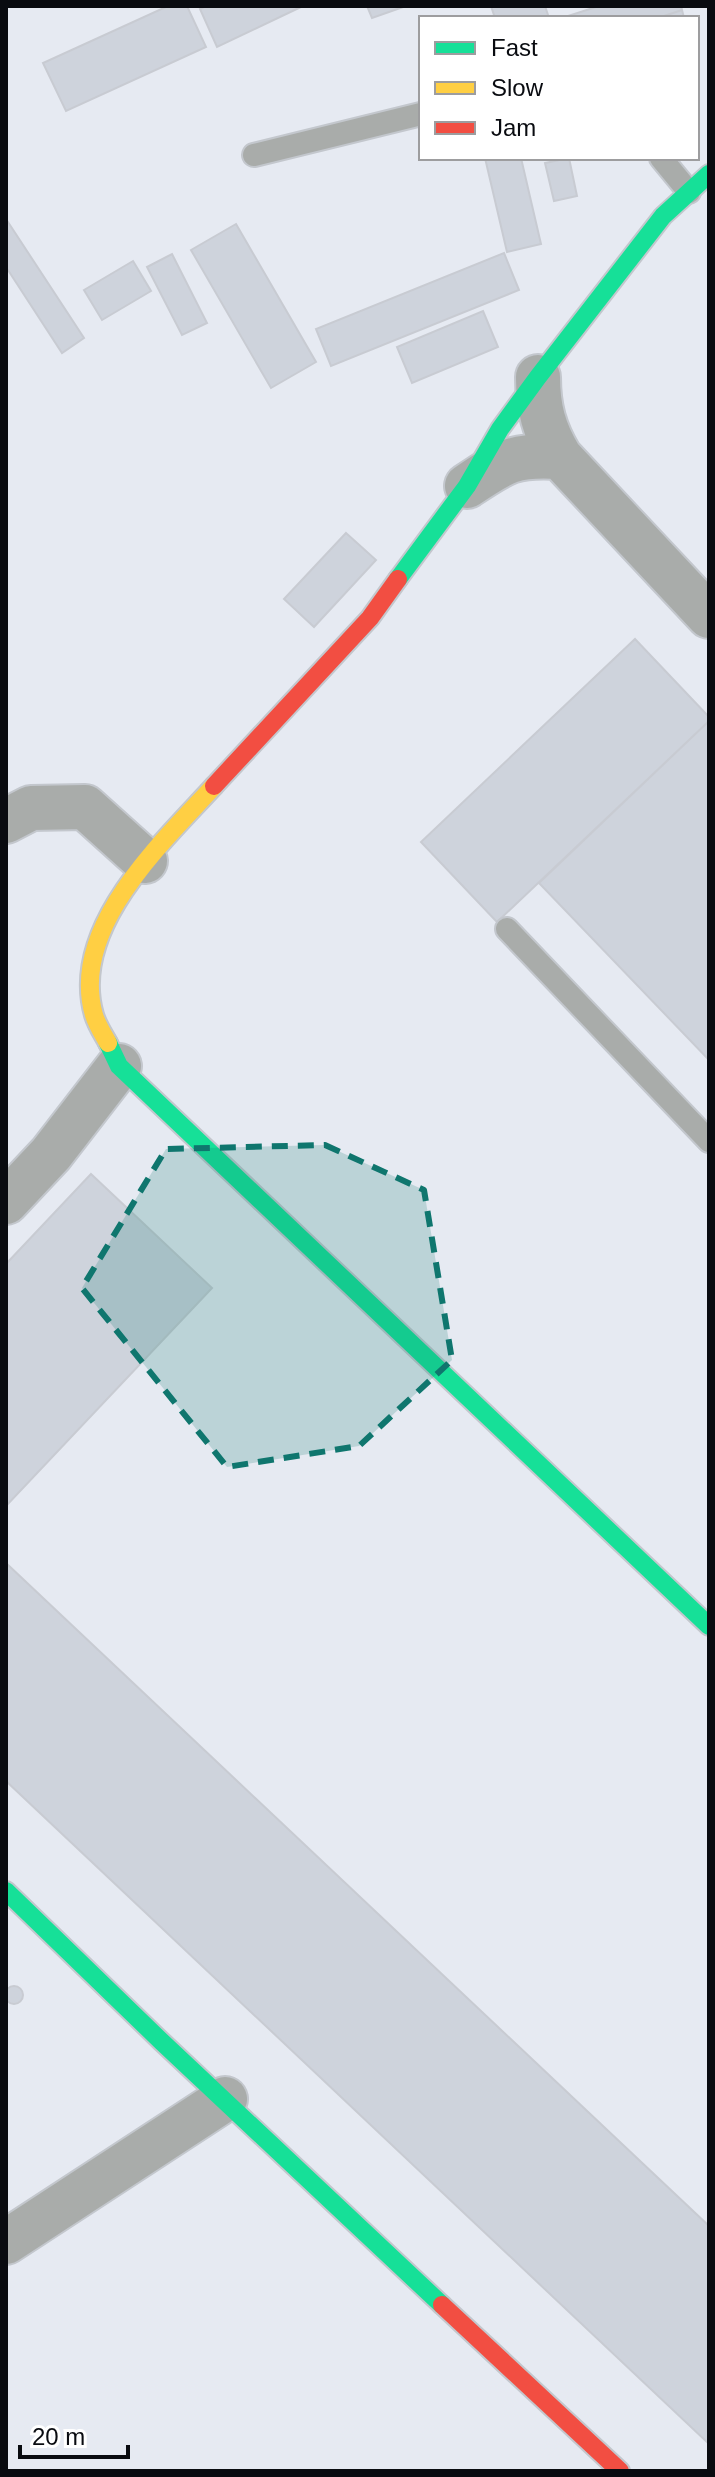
<svg xmlns="http://www.w3.org/2000/svg" width="715" height="2477" font-family="Arial,sans-serif">
<style>
.building{fill:#ced3dc;stroke:#c8cbd2;stroke-width:2}
.lines{fill:none;stroke-linecap:round;stroke-linejoin:round}
.lane-casing{stroke:#c3c7cd;stroke-width:26}
.street-casing{stroke:#c3c7cd;stroke-width:48}
.fast-casing{stroke:#c3c7cd;stroke-width:22}
.slow-casing{stroke:#c3c7cd;stroke-width:22}
.jam-casing{stroke:#c3c7cd;stroke-width:22}
.lane{stroke:#a9acaa;stroke-width:22}
.street{stroke:#a9acaa;stroke-width:44}
.fast{stroke:#16e098;stroke-width:18}
.slow{stroke:#ffcf43;stroke-width:18}
.jam{stroke:#f24e42;stroke-width:18}
.marked{fill:#0f766e;fill-opacity:0.2;stroke:#0f766e;stroke-width:6;stroke-dasharray:16 10;stroke-linejoin:round}
</style>
<rect width="100%" height="100%" fill="#e6eaf2"/>
<path class="building" d="M168,6h19l19,41 -140,64 -23,-48z
M206,6h97l-86,41 -17,-38z
M367,6h39l-34,12z
M491,6h54l4,12h-54z
M599,6h82l1,4 -24,8h-96z
M682,10l2,8h-26z
M485,158h36l20,86 -34,8z
M569,158l8,38 -23,5 -9,-38z
M6,219l78,119 -22,15 -56,-86z
M236,224l80,138 -45,26 -80,-138z
M504,253l15,37 -188,76 -15,-37z
M172,254l35,69 -25,12 -35,-68z
M133,261l18,30 -49,29 -18,-30z
M483,311l15,36 -86,36 -15,-36z
M346,533l30,27 -62,67 -30,-28z
M635,639l74,78v4l-212,201 -76,-80z
M709,721v339l-170,-177z
M91,1174l121,114 -206,218v-242z
M6,1563l703,663v218l-703,-663z
M5 1995a9 9 0 1 1 18 0a9 9 0 1 1-18 0Z"/>
<g class="lines">
<g class="lane-casing">
<path id="lane" d="M254,155l167,-41
M661,158l28,34
M507,929l202,212"/>
</g>
<g class="street-casing">
<path id="street" d="M538,377c0,31 6,53 22,80l149,159
M467,486c37,-25 47,-32 93,-29
M6,821l25,-13 54,-1 60,54
M6,1202l45,-48 68,-88
M6,2242l219,-143"/>
</g>
<g class="fast-casing">
<path id="fast" d="M398,579l69,-93 33,-57 38,-52 125,-161 46,-42
M108,1043l11,23 590,560
M6,1891l156,151 280,263"/>
</g>
<g class="slow-casing">
<path id="slow" d="M108,1043c-5,-9 -11,-18 -14,-28 -25,-87 67,-171 120,-229"/>
</g>
<g class="jam-casing">
<path id="jam" d="M214,786l156,-168 28,-39
M442,2305l178,166"/>
</g>
<use href="#lane" class="lane"/>
<use href="#street" class="street"/>
<use href="#fast" class="fast"/>
<use href="#slow" class="slow"/>
<use href="#jam" class="jam"/>
</g>
<path class="marked" d="M325,1145l99,45 28,170 -93,86 -132,21 -145,-179 84,-139z"/>
<rect width="715" height="2477" fill="none" stroke="#090b10" stroke-width="16"/>
<rect x="419" y="16" width="280" height="144" fill="#ffffff" stroke="#9d9d9f" stroke-width="2"/>
<rect x="435" y="42" width="40" height="12" fill="#16e098" stroke="#9d9d9f" stroke-width="2"/>
<text x="491" y="56" font-size="24" fill="#090b10">Fast</text>
<rect x="435" y="82" width="40" height="12" fill="#ffcf43" stroke="#9d9d9f" stroke-width="2"/>
<text x="491" y="96" font-size="24" fill="#090b10">Slow</text>
<rect x="435" y="122" width="40" height="12" fill="#f24e42" stroke="#9d9d9f" stroke-width="2"/>
<text x="491" y="136" font-size="24" fill="#090b10">Jam</text>
<path d="M20 2445v12h108v-12" fill="none" stroke="#090b10" stroke-width="4"/>
<text x="32" y="2445" font-size="24" fill="#090b10" stroke="#ffffff" stroke-width="6" paint-order="stroke">20 m</text>
</svg>
